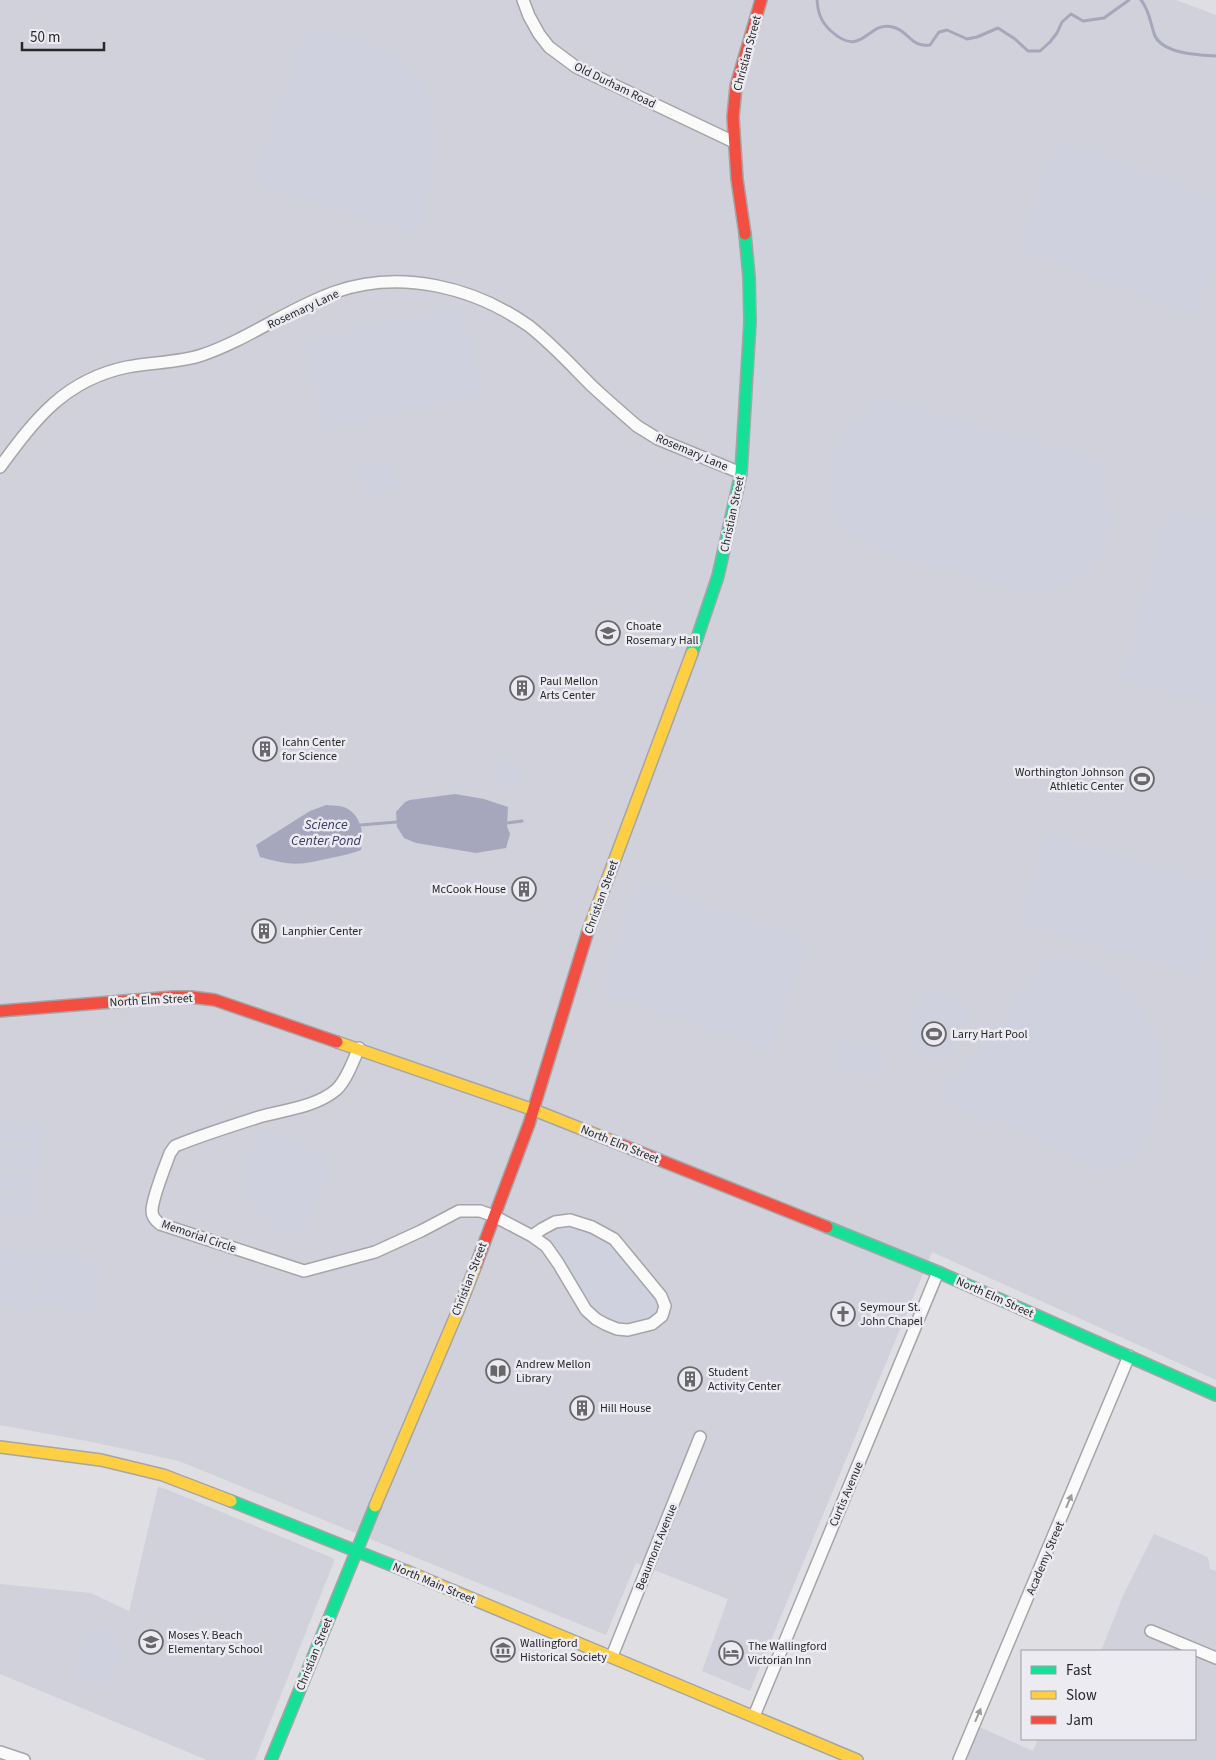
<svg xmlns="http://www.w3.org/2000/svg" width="1216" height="1760" font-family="'Source Sans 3',sans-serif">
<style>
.built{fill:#d0d1da}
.green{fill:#d0d1de}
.water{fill:#a6a7bc}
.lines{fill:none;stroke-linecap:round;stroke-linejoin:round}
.stream{stroke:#a6a7bc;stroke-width:3}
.street-casing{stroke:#a5a5a8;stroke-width:14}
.fast-casing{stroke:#a5a5a8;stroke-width:14}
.slow-casing{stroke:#a5a5a8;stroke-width:14}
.jam-casing{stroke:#a5a5a8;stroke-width:14}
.street{stroke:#fafafb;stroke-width:11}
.fast{stroke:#16e098;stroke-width:11}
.slow{stroke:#ffcf43;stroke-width:11}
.jam{stroke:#f24e42;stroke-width:11}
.oneway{fill:#9c9c9d}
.labels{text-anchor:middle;stroke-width:5;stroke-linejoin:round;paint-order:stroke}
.street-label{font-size:12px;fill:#28282a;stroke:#ebebf1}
.poi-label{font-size:12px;fill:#28282a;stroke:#ebebf1;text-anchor:start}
.water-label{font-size:14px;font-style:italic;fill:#3c3b65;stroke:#ebebf1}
</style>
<rect width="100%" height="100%" fill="#dfdfe3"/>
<path class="built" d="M0,0h1176l40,15v1365l-284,-128 -182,439 -48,-20 26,-72 -92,-36 -30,72 -427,-174 -87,-19 -92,-17z
M158,1487l8,2 169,70 -80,201h-48l-207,-86v-90l91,9 38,18z
M1154,1534l54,23 2,12 6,2v189h-249l10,-34 56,25 5,-12h157v-88h-94l22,-55z"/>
<path class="green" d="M324,32c11,3 23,4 33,8 24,8 55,27 67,49 9,16 13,38 13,56 0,26 -14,63 -21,89l-153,-47 -8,-14 50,-139z
M1058,139l158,61v61l-21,55 -178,-68z
M461,306l20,88 -156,36 -20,-88z
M872,396l235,66c-2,6 -7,16 -5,22 2,12 8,20 8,34 1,47 -38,75 -82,75l-147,-40 -23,-12 -10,-9 -16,-25 -3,-15 1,-28 5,-13 12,-20 19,-15z
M386,457l12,28 -30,12 -12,-27z
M1167,511l49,13v89l-71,-19z
M1144,596l72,20v89l-94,-26z
M494 775a15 15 0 1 1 30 0a15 15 0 1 1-30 0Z
M1046,834l170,50v33l-17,58 -179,-52z
M638,881l171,59 -38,111 -171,-59z
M1052,953l22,6 38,17 25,21 17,29 9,29v35l-10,33 -16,27 -33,26 -107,-57 -8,9 -41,-25 -5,-21 21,-13z
M926,989l44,18 -23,57 -44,-19 9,-23 -5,-2 4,-9 6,2z
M843,1040l43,13 -7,25 -43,-12z
M4,1123l39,4 -2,17 -38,-4z
M261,1130l63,27 4,5 2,11 -28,63c-12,-3 -26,-7 -36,-15 -27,-23 -28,-64 -5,-91z
M2,1147l38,3 -1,18 -39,-4z
M0,1170l39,4 -2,18 -37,-4z
M0,1195l36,3 -2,18 -34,-3z
M570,1220l44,19 51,67 -20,20 -28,3 -36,-26 -45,-69z
M0,1249l39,8 -11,54 -28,-6z
M44,1250l58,11 -9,52 -59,-11z
M93,1623l21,9 7,18 -14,36 -34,-12 3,-12z"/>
<path class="water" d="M455,794l29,5 24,8 -1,19 3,8 -4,14 -30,5 -60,-10 -12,-5 -7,-11 -1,-15 9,-10 5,-2z
M326,805c7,1 14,0 20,3 15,7 19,27 15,42 -13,5 -22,6 -35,9 -29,7 -37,6 -66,-2l-4,-12 54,-34z"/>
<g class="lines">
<path class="stream" d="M817,0c1,13 4,22 14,31 32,29 36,-11 62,-4 16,4 18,21 37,18l9,-13 8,-2 20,9 10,-2 21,-9 17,11 13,12h12l10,-9 7,-9 5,-11 9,-8 12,7 21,-3 25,-18
M1141,0c9,11 9,23 14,36 9,18 44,19 61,20
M507,823l15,-2
M360,825l37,-3"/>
<g class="street-casing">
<path id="street" d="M523,0l6,16 10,18 10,13 27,20 158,75
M0,467c36,-49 65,-87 127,-100 25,-5 51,-4 75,-12 47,-16 87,-47 133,-63 65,-23 139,-5 194,34 23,18 43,40 63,60 15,14 30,27 45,40l21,13 83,34
M359,1048c-6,13 -12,31 -22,41 -20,18 -54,21 -78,28 -28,9 -57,18 -84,29l-5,7c-5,14 -18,45 -18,58 0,6 4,10 8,13l144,47 71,-19 46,-21 38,-20h21l14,5 38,20 14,10 12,17 28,47 10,9 9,5 12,5 11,1 24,-6 10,-8 3,-10 -4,-10 -47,-57 -22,-12 -22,-7 -15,2 -13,7 -10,7
M1151,1631l65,27
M612,1656l88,-219
M754,1716l184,-444
M0,1752l24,8
M959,1760l170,-404"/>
</g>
<g class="fast-casing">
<path id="fast" d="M692,653l26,-77 23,-103 9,-151 -1,-45 -4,-43
M827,1227l111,45 278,123
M231,1501l175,70
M271,1760l104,-254"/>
</g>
<g class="slow-casing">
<path id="slow" d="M587,934l105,-281
M337,1042l197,68 78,31
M0,1447l101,13 62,15 68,26
M375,1506l85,-200 16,-41
M406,1571l451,189"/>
</g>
<g class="jam-casing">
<path id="jam" d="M745,234l-8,-55 -4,-62 3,-31 25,-86
M0,1011l173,-14h18l24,3 122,42
M612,1141l215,86
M476,1265l53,-141 58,-190"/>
</g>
<use href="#street" class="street"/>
<use href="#fast" class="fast"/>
<use href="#slow" class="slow"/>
<use href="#jam" class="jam"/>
</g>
<defs><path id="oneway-solid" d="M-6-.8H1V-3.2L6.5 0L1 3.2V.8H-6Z" transform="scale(1.25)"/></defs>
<g class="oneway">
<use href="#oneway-solid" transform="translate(1069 1501) rotate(-67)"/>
<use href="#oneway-solid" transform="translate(978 1715) rotate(-67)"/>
</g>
<defs>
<g id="university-ring" transform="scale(1.25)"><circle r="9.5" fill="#ebebf1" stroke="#68686b" stroke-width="1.5"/><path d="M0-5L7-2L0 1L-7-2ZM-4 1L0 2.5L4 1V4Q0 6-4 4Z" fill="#68686b"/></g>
<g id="building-ring" transform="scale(1.25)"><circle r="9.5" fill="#ebebf1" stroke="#68686b" stroke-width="1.5"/><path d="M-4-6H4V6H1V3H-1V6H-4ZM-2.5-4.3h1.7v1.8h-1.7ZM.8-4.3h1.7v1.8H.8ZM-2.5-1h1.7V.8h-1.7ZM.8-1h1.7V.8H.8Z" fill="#68686b"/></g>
<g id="stadium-ring" transform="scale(1.25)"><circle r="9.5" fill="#ebebf1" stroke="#68686b" stroke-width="1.5"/><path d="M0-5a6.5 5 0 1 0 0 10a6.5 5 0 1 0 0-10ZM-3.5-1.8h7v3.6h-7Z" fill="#68686b"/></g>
<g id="church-ring" transform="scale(1.25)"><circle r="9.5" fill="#ebebf1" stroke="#68686b" stroke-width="1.5"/><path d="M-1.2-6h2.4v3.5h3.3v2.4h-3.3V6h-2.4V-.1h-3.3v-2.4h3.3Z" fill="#68686b"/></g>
<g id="library-ring" transform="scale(1.25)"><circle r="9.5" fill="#ebebf1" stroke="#68686b" stroke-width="1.5"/><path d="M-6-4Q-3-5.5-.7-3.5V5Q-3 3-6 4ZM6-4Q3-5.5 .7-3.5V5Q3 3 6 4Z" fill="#68686b"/></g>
<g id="school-ring" transform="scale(1.25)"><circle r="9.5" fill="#ebebf1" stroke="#68686b" stroke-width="1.5"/><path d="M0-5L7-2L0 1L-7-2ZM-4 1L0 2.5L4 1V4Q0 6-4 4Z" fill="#68686b"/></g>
<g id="museum-ring" transform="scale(1.25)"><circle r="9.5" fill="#ebebf1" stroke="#68686b" stroke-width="1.5"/><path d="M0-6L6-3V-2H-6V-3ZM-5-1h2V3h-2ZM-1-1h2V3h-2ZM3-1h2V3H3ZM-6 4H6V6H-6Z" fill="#68686b"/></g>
<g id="hotel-ring" transform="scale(1.25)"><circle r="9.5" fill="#ebebf1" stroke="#68686b" stroke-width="1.5"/><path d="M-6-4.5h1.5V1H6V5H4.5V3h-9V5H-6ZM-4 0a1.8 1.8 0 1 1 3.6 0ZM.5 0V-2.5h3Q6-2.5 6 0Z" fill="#68686b"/></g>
</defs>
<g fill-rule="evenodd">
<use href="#university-ring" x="608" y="633"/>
<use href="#building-ring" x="522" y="688"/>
<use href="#building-ring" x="265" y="749"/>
<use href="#stadium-ring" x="1142" y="779"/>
<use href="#building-ring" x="524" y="889"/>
<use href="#building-ring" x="264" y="931"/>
<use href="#stadium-ring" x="934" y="1034"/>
<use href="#church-ring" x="843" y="1314"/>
<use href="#library-ring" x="498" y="1371"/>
<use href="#building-ring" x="690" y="1379"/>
<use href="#building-ring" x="582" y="1408"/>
<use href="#school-ring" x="151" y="1642"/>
<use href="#museum-ring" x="503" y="1650"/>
<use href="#hotel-ring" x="731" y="1653"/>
</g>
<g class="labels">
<g class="street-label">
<text transform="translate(747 53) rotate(-75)" y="4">Christian Street</text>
<text transform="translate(615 85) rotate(26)" y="4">Old Durham Road</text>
<text transform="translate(303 309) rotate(-25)" y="4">Rosemary Lane</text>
<text transform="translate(692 452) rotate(23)" y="4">Rosemary Lane</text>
<text transform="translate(732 514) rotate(-78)" y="4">Christian Street</text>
<text transform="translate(601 897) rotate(-70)" y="4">Christian Street</text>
<text transform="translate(151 1000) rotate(-3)" y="4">North Elm Street</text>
<text transform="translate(620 1144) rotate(22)" y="4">North Elm Street</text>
<text transform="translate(199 1236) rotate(19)" y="4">Memorial Circle</text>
<text transform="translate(469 1279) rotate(-69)" y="4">Christian Street</text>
<text transform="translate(995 1297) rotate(24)" y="4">North Elm Street</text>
<text transform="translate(846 1494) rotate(-67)" y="4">Curtis Avenue</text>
<text transform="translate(656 1547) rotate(-68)" y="4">Beaumont Avenue</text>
<text transform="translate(1045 1558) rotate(-67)" y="4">Academy Street</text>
<text transform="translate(434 1583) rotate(23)" y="4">North Main Street</text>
<text transform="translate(314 1654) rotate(-68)" y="4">Christian Street</text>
</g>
<g class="poi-label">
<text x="626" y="630">Choate<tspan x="626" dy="14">Rosemary Hall</tspan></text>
<text x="540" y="685">Paul Mellon<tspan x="540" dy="14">Arts Center</tspan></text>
<text x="282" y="746">Icahn Center<tspan x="282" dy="14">for Science</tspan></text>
<text x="1124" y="776" text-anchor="end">Worthington Johnson<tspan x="1124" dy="14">Athletic Center</tspan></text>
<text x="506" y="893" text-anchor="end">McCook House</text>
<text x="282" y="935">Lanphier Center</text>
<text x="952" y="1038">Larry Hart Pool</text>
<text x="860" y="1311">Seymour St.<tspan x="860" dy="14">John Chapel</tspan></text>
<text x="516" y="1368">Andrew Mellon<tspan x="516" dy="14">Library</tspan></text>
<text x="708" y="1376">Student<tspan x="708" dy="14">Activity Center</tspan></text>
<text x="600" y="1412">Hill House</text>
<text x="168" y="1639">Moses Y. Beach<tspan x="168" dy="14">Elementary School</tspan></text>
<text x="520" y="1647">Wallingford<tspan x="520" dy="14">Historical Society</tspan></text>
<text x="748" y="1650">The Wallingford<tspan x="748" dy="14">Victorian Inn</tspan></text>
</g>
<g class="water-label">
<text x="326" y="829">Science<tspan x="326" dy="16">Center Pond</tspan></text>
</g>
</g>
<rect x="1021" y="1650" width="175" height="90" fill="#ebebf1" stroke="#9d9da1"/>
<rect x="1031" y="1666" width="25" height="8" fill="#16e098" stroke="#9d9da1"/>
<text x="1066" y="1675" font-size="15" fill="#28282a">Fast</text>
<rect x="1031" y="1691" width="25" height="8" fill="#ffcf43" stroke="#9d9da1"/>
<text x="1066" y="1700" font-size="15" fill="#28282a">Slow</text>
<rect x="1031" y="1716" width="25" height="8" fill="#f24e42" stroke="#9d9da1"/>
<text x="1066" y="1725" font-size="15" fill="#28282a">Jam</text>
<path d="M22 42v8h82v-8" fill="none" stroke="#28282a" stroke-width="2.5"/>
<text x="30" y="42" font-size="15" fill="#28282a" stroke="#ebebf1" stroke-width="4" paint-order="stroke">50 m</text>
</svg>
